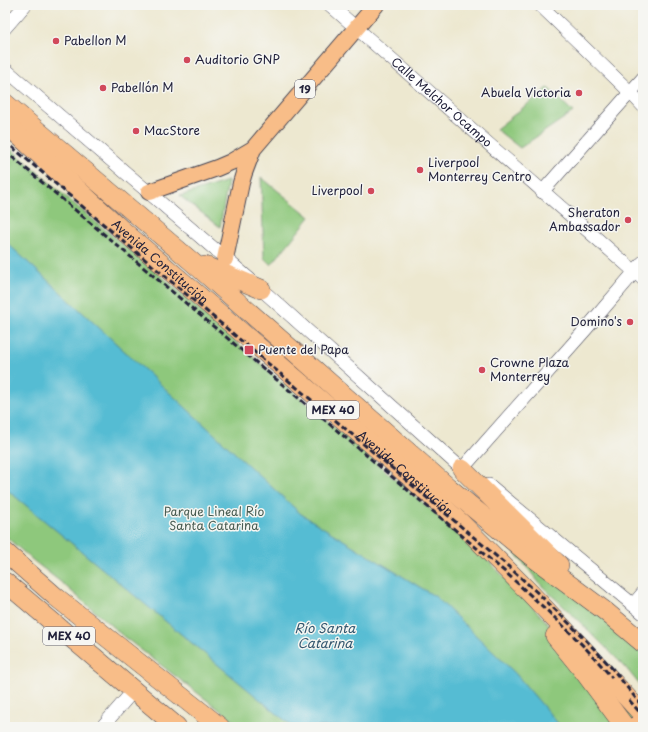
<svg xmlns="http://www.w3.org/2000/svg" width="648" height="732" font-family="'Playpen Sans',sans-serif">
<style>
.green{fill:#8ec87c;stroke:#58755c}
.water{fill:#55bcd3;stroke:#3c6f87}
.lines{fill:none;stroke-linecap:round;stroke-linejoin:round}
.minor-casing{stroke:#404051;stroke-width:14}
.major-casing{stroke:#404051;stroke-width:18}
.highway-casing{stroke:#404051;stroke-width:20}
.minor{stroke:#fff;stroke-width:13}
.major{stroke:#f8bd88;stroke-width:16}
.highway{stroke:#f8bd88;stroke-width:19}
.rail{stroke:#22223b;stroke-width:3;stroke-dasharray:6 3;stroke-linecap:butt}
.poi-dot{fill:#d1495b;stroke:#f6f6f2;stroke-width:1.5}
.labels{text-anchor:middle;stroke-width:3;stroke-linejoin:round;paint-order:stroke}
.shield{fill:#f6f6f2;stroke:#626272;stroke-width:1}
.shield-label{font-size:11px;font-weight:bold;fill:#22223b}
.poi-label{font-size:12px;fill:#22223b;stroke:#f6f6f2;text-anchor:start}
.street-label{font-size:12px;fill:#22223b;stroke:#f6f6f2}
.park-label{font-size:12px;fill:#485c52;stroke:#f6f6f2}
.water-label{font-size:13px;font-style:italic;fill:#345870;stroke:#f6f6f2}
</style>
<rect width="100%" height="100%" fill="#f6f6f2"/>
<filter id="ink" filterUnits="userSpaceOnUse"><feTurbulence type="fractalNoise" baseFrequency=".025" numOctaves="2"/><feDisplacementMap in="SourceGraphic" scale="8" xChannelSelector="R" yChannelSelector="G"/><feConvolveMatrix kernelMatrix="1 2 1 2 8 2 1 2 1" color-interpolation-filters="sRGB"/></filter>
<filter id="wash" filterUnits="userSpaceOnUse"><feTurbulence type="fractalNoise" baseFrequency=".012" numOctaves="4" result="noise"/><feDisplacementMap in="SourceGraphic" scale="16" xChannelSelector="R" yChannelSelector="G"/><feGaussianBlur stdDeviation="0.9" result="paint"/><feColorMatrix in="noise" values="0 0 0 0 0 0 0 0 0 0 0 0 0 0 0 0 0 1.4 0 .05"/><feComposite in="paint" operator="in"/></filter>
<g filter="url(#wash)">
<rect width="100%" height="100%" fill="#ede8d0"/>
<path class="green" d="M548,88l25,24 -53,36 -24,-19z
M5,144l74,64 86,71 96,85 218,187 54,56 110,120h-401l-119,-91 -61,-53 -27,-21 -30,-26z
M261,177l49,40 -39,48 -7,-7z
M228,181l-8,46 -40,-31z
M508,544l135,105v40l-17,-21 -39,-39 -46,-44z"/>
<path class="water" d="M5,241l296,273 135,83 79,76 46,54h-268l-288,-239z"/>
</g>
<g filter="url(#ink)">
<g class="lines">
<g class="minor-casing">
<g id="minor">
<path id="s1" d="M330,5l313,274"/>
<path d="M540,5l90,87 13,14"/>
<path d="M5,28l20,-23"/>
<path d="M5,69l256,220 201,180 7,4"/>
<path d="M542,192l101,-114"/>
<path d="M462,469l124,-140 57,-67"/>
<path d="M489,485l154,128"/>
<path d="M633,605l10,-12"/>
<path d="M102,727l32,-37"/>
</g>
</g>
<g class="major-casing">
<path id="major" d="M149,192l68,-24 14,-6 22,-13 123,-144
M225,259l16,-76 3,-10 9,-24
M632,727l11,-7"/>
</g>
<g class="highway-casing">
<g id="highway">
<path d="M5,103l185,157 258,227 83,69 74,55 38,32"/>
<path id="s2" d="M5,123l116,106 289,248 50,45 70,71 53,56 60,66"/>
<path d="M205,266l56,23"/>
<path d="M462,469l97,96"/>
<path d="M5,552l51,45 164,130"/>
<path d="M5,582l172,145"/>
<path d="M555,636l30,37 40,54"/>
</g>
</g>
<use href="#minor" class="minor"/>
<use href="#major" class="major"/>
<use href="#highway" class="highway"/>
<path class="rail" d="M5,141l504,426c35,31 69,64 101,99 11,13 22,28 33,41
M5,151l499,420c37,34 76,68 108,107
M629,700l14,16"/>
</g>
</g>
<g class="poi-dot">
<circle cx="56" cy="41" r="4"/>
<circle cx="187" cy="60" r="4"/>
<circle cx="103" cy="88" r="4"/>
<circle cx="579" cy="93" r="4"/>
<circle cx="136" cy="131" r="4"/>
<circle cx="420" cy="170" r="4"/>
<circle cx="371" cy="191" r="4"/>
<circle cx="628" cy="220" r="4"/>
<circle cx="630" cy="322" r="4"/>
<rect x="244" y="345" width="10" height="10" rx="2"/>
<circle cx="482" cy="370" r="4"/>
</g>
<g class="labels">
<g class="shield">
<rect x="295" y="80" width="20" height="18" rx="3"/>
<rect x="307" y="401" width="52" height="18" rx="3"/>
<rect x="43" y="627" width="52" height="18" rx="3"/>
</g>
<g class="shield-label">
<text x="305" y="93">19</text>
<text x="333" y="414">MEX 40</text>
<text x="69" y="640">MEX 40</text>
</g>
<g class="poi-label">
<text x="64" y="45">Pabellon M</text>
<text x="195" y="64">Auditorio GNP</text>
<text x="111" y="92">Pabellón M</text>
<text x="571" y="97" text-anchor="end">Abuela Victoria</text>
<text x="144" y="135">MacStore</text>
<text x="428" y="167">Liverpool<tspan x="428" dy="14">Monterrey Centro</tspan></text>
<text x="363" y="195" text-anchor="end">Liverpool</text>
<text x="620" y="217" text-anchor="end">Sheraton<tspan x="620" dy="14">Ambassador</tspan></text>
<text x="622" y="326" text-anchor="end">Domino's</text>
<text x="258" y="354">Puente del Papa</text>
<text x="490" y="367">Crowne Plaza<tspan x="490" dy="14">Monterrey</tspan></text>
</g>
<g class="street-label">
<text dy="4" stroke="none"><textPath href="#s1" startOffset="148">Calle Melchor Ocampo</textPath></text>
<text dy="4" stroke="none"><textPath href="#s2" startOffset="208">Avenida Constitución</textPath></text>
<text dy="4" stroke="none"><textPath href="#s2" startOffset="532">Avenida Constitución</textPath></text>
</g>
<g class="park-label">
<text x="214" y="516">Parque Lineal Río<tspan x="214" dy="14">Santa Catarina</tspan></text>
</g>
<g class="water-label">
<text x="325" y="633">Río Santa<tspan x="325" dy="15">Catarina</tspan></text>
</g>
</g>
<rect width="648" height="732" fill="none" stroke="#f6f6f2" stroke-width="20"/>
</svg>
